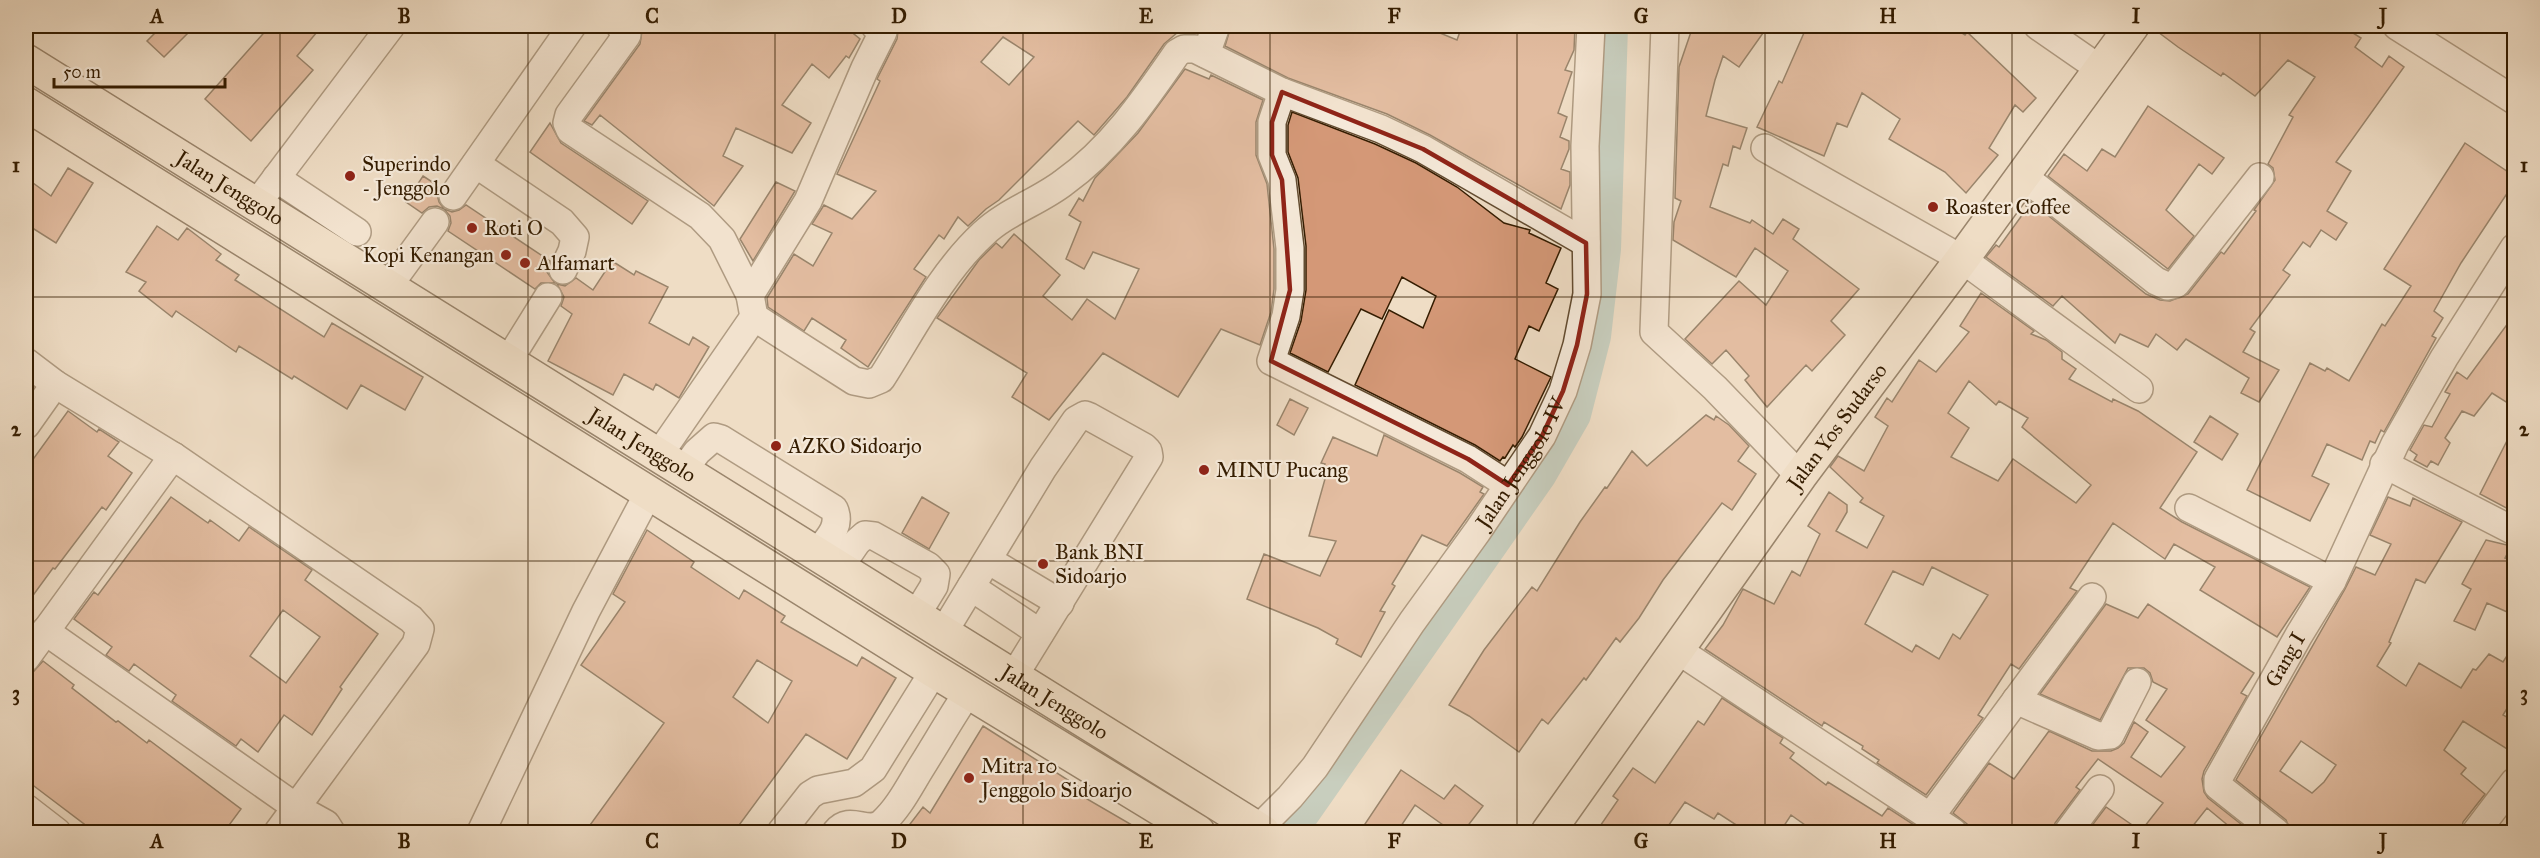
<svg xmlns="http://www.w3.org/2000/svg" width="2540" height="858" font-family="'IM FELL Great Primer',serif">
<style>
.lines{fill:none;stroke-linecap:round;stroke-linejoin:round}
.river{stroke:#9abcb5;stroke-width:40}
.building{fill:#d49877;stroke:#341c00;stroke-width:1.5;fill-rule:evenodd}
.minor-casing{stroke:#634c31;stroke-width:30}
.major-casing{stroke:#341c00;stroke-width:36}
.highway-casing{stroke:#341c00;stroke-width:36}
.minor{stroke:#f5e9d9;stroke-width:27}
.major{stroke:#efddc5;stroke-width:33}
.highway{stroke:#efddc5;stroke-width:33}
.marked{fill:none;stroke:#8f2418;stroke-width:4.5;stroke-linejoin:round}
.grid{fill:none;stroke:#341c00;stroke-width:1.5;stroke-opacity:0.55}
.poi-dot{fill:#8f2418;stroke:#f5e9d9;stroke-width:2}
.labels{text-anchor:middle;stroke-width:4.5;stroke-linejoin:round;paint-order:stroke}
.poi-label{font-size:21px;fill:#341c00;stroke:#f5e9d9;text-anchor:start}
.street-label{font-size:21px;fill:#341c00;stroke:#f5e9d9}
.neatline{fill:none;stroke:#341c00;stroke-width:2}
.grid-label{font-size:20px;text-anchor:middle;font-weight:bold;fill:#341c00}
</style>
<rect width="100%" height="100%" fill="#efddc5"/>
<filter id="stains"><feTurbulence type="fractalNoise" baseFrequency=".00333" numOctaves="4"/><feColorMatrix values="0 0 0 0 .2 0 0 0 0 .09 0 0 0 0 .02 0 0 0 .5 -.17"/></filter>
<radialGradient id="worn" r=".72"><stop offset=".6" stop-color="#630" stop-opacity="0"/><stop offset="1" stop-color="#630" stop-opacity=".3"/></radialGradient>
<g class="lines">
<path class="river" d="M1286,832l251,-359 34,-59 20,-78 10,-87 7,-223"/>
</g>
<path class="building" d="M162,26h33l-31,31 -17,-16z
M270,26h52l-25,30 16,14 -62,71 -46,-42z
M646,26h198l16,13 -11,19 -3,-2 -17,22 -17,-14 -30,41 29,18 -19,30 -56,-25 -13,28 20,10 -29,40 -114,-91 -8,10 -8,-4 56,-77 2,-13z
M903,26h282l-21,18 -37,53 -33,38 -16,-14 -79,79 -13,9 -18,17 -10,-9 -14,22 -5,-4 -25,34 12,8 -58,90 -27,-19 5,-8 -34,-22 -8,13 -36,-24 -1,-9 27,-44 19,12 19,-33 -20,-9 12,-19 28,14 24,-28 -39,-17 43,-93 -3,-2 20,-40 1,-8zM1003,37l31,20 -25,28 -28,-23z
M1231,26h192l34,14 5,-14h113l-1,24 -9,20 7,2 -14,41 9,4 -7,20 9,4v8l-8,20 9,3v13l-9,24 -131,-74 -43,-21 -99,-36 -63,-32z
M1693,26h75l-29,41 -16,-11 -8,24 -9,36 41,12 -7,21 -7,-3 -5,20 -5,-2 -13,43 40,16 2,-3 21,14 10,-15 16,10 -6,10 66,50 -28,32 14,14 -33,36 -6,-6 -39,42 -22,-27 4,-4 -23,-26 -14,14 -27,-25 54,-58 27,24 22,-34 -33,-23 -19,29 -63,-37 1,-18 7,-21 -6,-3 4,-131z
M1807,26h144l14,9 2,-3 69,66 -13,14 -8,-7 -26,43 9,7 -32,38 -21,-21 -56,-33 11,-20 -38,-26 -15,34 -10,-4 -13,33 -67,-29 22,-46 3,2z
M2150,26h192l19,12 -6,9 27,20 7,-11 15,11 -68,95 15,9 -24,40 20,12 -11,17 -15,-10 -11,17 -7,-5 -20,28 7,5 -40,54 5,3 -12,20 36,18 -20,32 -18,-9 8,-15 -63,-39 -9,11 -21,-16 -8,13 -28,-13 -5,9 -53,-47 -9,10 -67,-49 10,-12 3,2 29,-40 -2,-1 4,-5 116,93 14,6 10,1 18,-7 33,-42 3,2 32,-43 -2,-1 21,-30 -2,-12 -5,-4 25,-47 -4,-2 26,-38 -27,-17 -33,36 -32,-23 -2,3 -43,-29z
M1185,69l24,10 2,-4 52,25 -7,22v33l11,29 7,65v40l-3,23 -11,33 -39,-16 -43,68 -75,-44 -54,67 -37,-23 15,-24 -90,-55 42,-58 17,-17 6,5 12,-14 46,41 -17,21 29,24 15,-21 28,20 24,-50 -46,-17 -9,17 -18,-10 15,-37 -12,-7 10,-17 4,3 12,-23 43,-45z
M2148,106l76,52 -12,16 -13,-10 -33,46 28,26 -26,33 -120,-93 16,-22 23,17 15,-22 13,8z
M1292,112l83,32 41,19 41,24 47,36 26,7 -1,3 32,15 -15,35 12,6 -19,42 -10,-5 -14,33 36,18 -29,60 -7,10 -2,-2 -8,13 -2,-1 -3,4 -25,-16 -120,-60 34,-75 34,18 13,-32 -34,-19 -20,42 -21,-10 -33,63 -38,-19 11,-32 5,-31v-44l-8,-68 -10,-26v-27z
M550,123l11,20 87,58 -16,23 -102,-72z
M2465,143l49,33v7l-53,80 -27,48 9,7 -11,18 4,2 -52,94 -3,-2 -6,13 -5,-2 -8,19 -35,-16 -15,32 17,8 -19,37 -63,-31 63,-127 15,8 2,-3 22,13 33,-57 3,2 26,-40 -27,-17z
M68,168l25,15 -37,60 -30,-19v-46l25,18z
M423,176l17,11 -3,7 2,8 5,7 8,3 7,-2 7,-5 84,56 -3,11 8,11h-14l-6,6 -87,-58 3,-8 -1,-7 -6,-7 -7,-3 -8,1 -7,6 -16,-11z
M776,182l19,9 -42,70 -13,-22z
M157,226l21,14 9,-12 34,26 -5,6 23,15 -4,5 89,57 8,-14 91,54 -18,33 -44,-25 -14,24 -53,-33 -2,3 -53,-33 -3,6 -60,-41 -4,6 -33,-26 7,-9 -20,-10z
M612,261l22,14 2,-4 32,16 -19,36 40,22 4,-8 16,10 -30,51 -23,-14 -3,6 -29,-16 -11,21 -65,-34 24,-47 -11,-8 3,-9 -7,-13 8,2 11,-8 17,12z
M1981,293l53,38 -3,3 15,6 16,12v7l14,10 -7,10 43,23 1,-3 25,12 59,41 -37,56 22,14 128,65 -33,50 -77,-47 15,-23 -41,-23 -9,15 -52,-36 -43,65 7,3 -58,78 -8,-5 -33,51 5,3 -57,77 -49,-32 2,-3 -17,-11 1,-3 -39,-24 -2,4 -117,-77 18,-24 20,-36 31,15 18,-33 8,5 20,-42 -12,-8 21,-34 18,13v7l-11,19 31,17 17,-32 -24,-14 3,-4 -33,-31 8,-11 26,15 24,-45 -13,-9 12,-19 5,4 27,-42 17,12 33,-40 -9,-6zM1969,381l27,24 3,-4 29,17 -6,9 69,58 -15,18 -63,-44 -15,22 -47,-24 18,-29 -21,-15zM1932,567l56,28 -28,44 -7,-5 -14,25 -23,-14 -4,7 -47,-28 28,-53 30,14z
M2514,315v92l-22,-14 -18,23 -12,-5 -17,27 5,5 -12,22 -7,-4 -4,6 -13,-7 3,-5 -7,-5 14,-25 8,2 18,-33 -5,-2 12,-20 10,7z
M1290,399l18,9 -14,27 -17,-10z
M68,411l29,21 2,-3 20,13 -11,14 24,17 -26,37 -4,-3 -47,62 -2,-1 -27,37v-136z
M1706,415l8,5 2,-4 13,9 20,21 -11,15 18,13 -24,36 -10,-7 -59,77 -24,38 -19,24 -4,-4 -30,42 -2,-2 -36,46 -6,-5 -23,33 -50,-36 -20,-11 35,-55 48,-63 5,4 43,-69 25,-35 2,1 25,-37 15,15z
M2210,416l28,18 -16,26 -28,-18z
M2514,427v85l-34,-18z
M1384,435l76,38 23,14 -3,5 4,2 -37,52 -25,-11 -30,49 3,2 -15,25 5,1 -24,45 -25,-13 2,-5 -20,-11 -71,-29 17,-45 56,22 16,-35 -27,-5 16,-57 -5,-2 5,-13 -4,-1 12,-26 44,19z
M171,497l37,26 2,-3 29,21 10,-14 63,43 -7,10 73,54 -38,53 2,2 -30,46 -28,-20 -26,37 -17,-13 -5,7 -64,-45 4,-6 -42,-31 -5,7 -23,-16 6,-8 -38,-28 20,-27 4,3zM283,610l37,27 -34,46 -36,-27z
M922,497l27,16 -20,36 -27,-16z
M2388,497l22,9 3,-8 49,24 -37,61 -9,-4 -27,63 2,1 -14,23 29,20 13,-23 42,25 12,-19 3,1 13,-16 14,8 11,-17v52l-11,18 11,6v11l-7,17 -44,-28 -19,29 22,18 -5,6 24,20 -22,28 -2,10h-170l-5,-12 -50,-40 109,-191 11,-22 19,8 16,-31 -21,-9zM2301,741l35,24 -12,17 -12,11 -32,-22z
M647,530l47,32 -3,5 48,32 5,-9 41,26 -4,6 76,44 5,-9 34,21 -49,81 -41,-25 -72,98h-149l79,-109 -83,-58 44,-63 -12,-8zM757,660l35,21 -24,42 -35,-26z
M2486,540l25,6 -6,12 9,3v54l-27,-12 -12,27 -21,-9 17,-32 -9,-5z
M2106,604l32,14 10,-14 106,69 -13,20 6,3 -43,75 -2,8 2,13 4,6 43,34h-15l-29,-24 -19,24h-101l19,-25 35,24 22,-28 -65,-44 -22,28 4,3 -25,33 -2,9h-84l-2,-8 -14,-11 36,-50 25,16 35,-48 43,20h19l7,-3 6,-5 10,-21 14,10 -17,25 30,20 24,-30 -39,-27 21,-31 -14,-7 -3,-9 -6,-5h-16l-28,52 -60,-26z
M43,661l31,24 -2,3 44,34 2,-1 29,22 2,-3 92,69 -17,23h-146l6,-8 -58,-44v-100z
M1722,698l61,40 -3,5 14,10 -4,5 36,27 2,-3 54,34 6,-8 37,24h-110l-24,-17 -11,17h-33l-29,-19 -4,6 -29,-17 -21,30h-68l22,-32 -5,-4 20,-28 22,15 43,-62 6,4z
M983,726l107,68 -3,5 57,33h-240l19,-25 7,6z
M1401,770l43,29 11,-14 28,21 -20,26h-10l-38,-27 -18,27h-19l-13,-8z"/>
<g class="lines">
<g class="minor-casing">
<g id="minor">
<path d="M620,26l7,9 -58,80 -2,8 3,7 130,86 22,23 28,56 4,22 -96,139"/>
<path d="M1665,26l-11,306 61,56 85,88"/>
<path d="M2038,26l62,43"/>
<path d="M2397,26l117,74"/>
<path d="M1206,54l10,-28"/>
<path d="M1282,92l-10,30v33l10,25 8,68v42l-4,26 -15,45 197,98 40,26"/>
<path d="M1765,148l197,111 177,130"/>
<path d="M476,164l86,58 13,15 -3,14 -9,19"/>
<path d="M2023,176l133,105 11,5 9,-2 84,-107"/>
<path d="M276,178l81,54"/>
<path d="M453,196l119,-170"/>
<path d="M255,206l136,-180"/>
<path d="M387,288l48,-66"/>
<path d="M750,295l58,-94 57,-133 18,-36 -8,-6"/>
<path d="M754,317l100,64 15,3 12,-5c31,-48 59,-105 102,-145 23,-22 55,-32 80,-51 48,-34 81,-82 114,-130l7,-4h11l87,43 99,37 42,20 163,94"/>
<path d="M26,362l29,22 118,72 238,163 9,10 -4,15 -138,188"/>
<path d="M507,363l41,-66"/>
<path d="M26,425l29,-41"/>
<path d="M2384,464l130,67"/>
<path d="M683,471l14,-19 17,-15 7,2 113,70c8,18 -7,31 -18,45"/>
<path d="M2189,508l143,73"/>
<path d="M988,560l72,43"/>
<path d="M839,568l18,-26 8,-7 9,1 54,30 8,8 -2,12 -19,31"/>
<path d="M971,587l69,46"/>
<path d="M45,631l252,177 29,16 5,8"/>
<path d="M943,633l100,-165 33,-48 9,-5 5,2 54,30 4,4 1,6 -135,219"/>
<path d="M1676,649l277,183"/>
<path d="M26,658l147,-202"/>
<path d="M2016,700l82,36 12,-1 27,-53"/>
<path d="M26,808l31,24"/>
<path d="M1930,817l162,-220"/>
<path id="s1" d="M1258,829l32,-32 25,-30 97,-145 65,-90 65,-96 21,-45 14,-46 10,-51 -2,-148 6,-120"/>
<path d="M481,832l105,-221 63,-119"/>
<path d="M781,832l29,-37 8,-5 36,-7 19,-14 61,-98"/>
<path d="M836,832c14,-18 31,3 46,-9 17,-15 28,-38 40,-57 15,-24 30,-50 46,-74"/>
<path d="M2068,832l32,-43"/>
<path id="s2" d="M2276,832l-58,-46v-7l81,-144 33,-54 63,-137 49,-86 70,-110"/>
<path d="M2476,832l38,-50"/>
</g>
</g>
<g class="major-casing">
<g id="major">
<path id="s3" d="M1548,832l252,-356 162,-217 170,-233"/>
</g>
</g>
<g class="highway-casing">
<g id="highway">
<path id="s4" d="M26,61l1237,771"/>
<path d="M26,104l908,567 264,161"/>
</g>
</g>
<use href="#minor" class="minor"/>
<use href="#major" class="major"/>
<use href="#highway" class="highway"/>
</g>
<path d="M0 0H2540V858H0ZM1282,92l141,57 163,94 1,51 -10,51 -14,46 -21,45 -34,49 -40,-26 -197,-98 19,-71 -8,-110 -10,-25v-33z" fill="#efddc5" fill-opacity=".55" fill-rule="evenodd"/>
<path class="marked" d="M1282,92l141,57 163,94 1,51 -10,51 -14,46 -21,45 -34,49 -40,-26 -197,-98 19,-71 -8,-110 -10,-25v-33z"/>
<path class="grid" d="M280,26v806M528,26v806M775,26v806M1023,26v806M1270,26v806M1517,26v806M1765,26v806M2012,26v806M2260,26v806M26,297h2488M26,561h2488"/>
<g class="poi-dot">
<circle cx="350" cy="176" r="6"/>
<circle cx="1933" cy="207" r="6"/>
<circle cx="472" cy="228" r="6"/>
<circle cx="506" cy="255" r="6"/>
<circle cx="525" cy="263" r="6"/>
<circle cx="776" cy="446" r="6"/>
<circle cx="1204" cy="470" r="6"/>
<circle cx="1043" cy="564" r="6"/>
<circle cx="969" cy="778" r="6"/>
</g>
<g class="labels">
<g class="poi-label">
<text x="362" y="171">Superindo<tspan x="362" dy="24">- Jenggolo</tspan></text>
<text x="1945" y="214">Roaster Coffee</text>
<text x="484" y="235">Roti O</text>
<text x="494" y="262" text-anchor="end">Kopi Kenangan</text>
<text x="537" y="270">Alfamart</text>
<text x="788" y="453">AZKO Sidoarjo</text>
<text x="1216" y="477">MINU Pucang</text>
<text x="1055" y="559">Bank BNI<tspan x="1055" dy="24">Sidoarjo</tspan></text>
<text x="981" y="773">Mitra 10<tspan x="981" dy="24">Jenggolo Sidoarjo</tspan></text>
</g>
<g class="street-label">
<text dy="7" stroke="none"><textPath href="#s4" startOffset="240">Jalan Jenggolo</textPath></text>
<text dy="7" stroke="none"><textPath href="#s3" startOffset="498">Jalan Yos Sudarso</textPath></text>
<text dy="7" stroke="none"><textPath href="#s4" startOffset="726">Jalan Jenggolo</textPath></text>
<text dy="7" stroke="none"><textPath href="#s1" startOffset="452">Jalan Jenggolo IV</textPath></text>
<text dy="7" stroke="none"><textPath href="#s2" startOffset="218">Gang I</textPath></text>
<text dy="7" stroke="none"><textPath href="#s4" startOffset="1212">Jalan Jenggolo</textPath></text>
</g>
</g>
<rect width="2540" height="858" fill="none" stroke="#efddc5" stroke-width="66"/>
<path d="M54 78v9h171v-9" fill="none" stroke="#341c00" stroke-width="3"/>
<text x="63" y="78" font-size="18" fill="#341c00" stroke="#f5e9d9" stroke-width="4.5" paint-order="stroke">50 m</text>
<rect x="33" y="33" width="2474" height="792" class="neatline"/>
<g class="grid-label">
<text x="157" y="23">A</text>
<text x="404" y="23">B</text>
<text x="652" y="23">C</text>
<text x="899" y="23">D</text>
<text x="1146" y="23">E</text>
<text x="1394" y="23">F</text>
<text x="1641" y="23">G</text>
<text x="1888" y="23">H</text>
<text x="2136" y="23">I</text>
<text x="2383" y="23">J</text>
<text x="16" y="172">1</text>
<text x="2524" y="172">1</text>
<text x="16" y="436">2</text>
<text x="2524" y="436">2</text>
<text x="16" y="700">3</text>
<text x="2524" y="700">3</text>
<text x="157" y="848">A</text>
<text x="404" y="848">B</text>
<text x="652" y="848">C</text>
<text x="899" y="848">D</text>
<text x="1146" y="848">E</text>
<text x="1394" y="848">F</text>
<text x="1641" y="848">G</text>
<text x="1888" y="848">H</text>
<text x="2136" y="848">I</text>
<text x="2383" y="848">J</text>
</g>
<rect width="100%" height="100%" filter="url(#stains)"/>
<rect width="100%" height="100%" fill="url(#worn)"/>
</svg>
